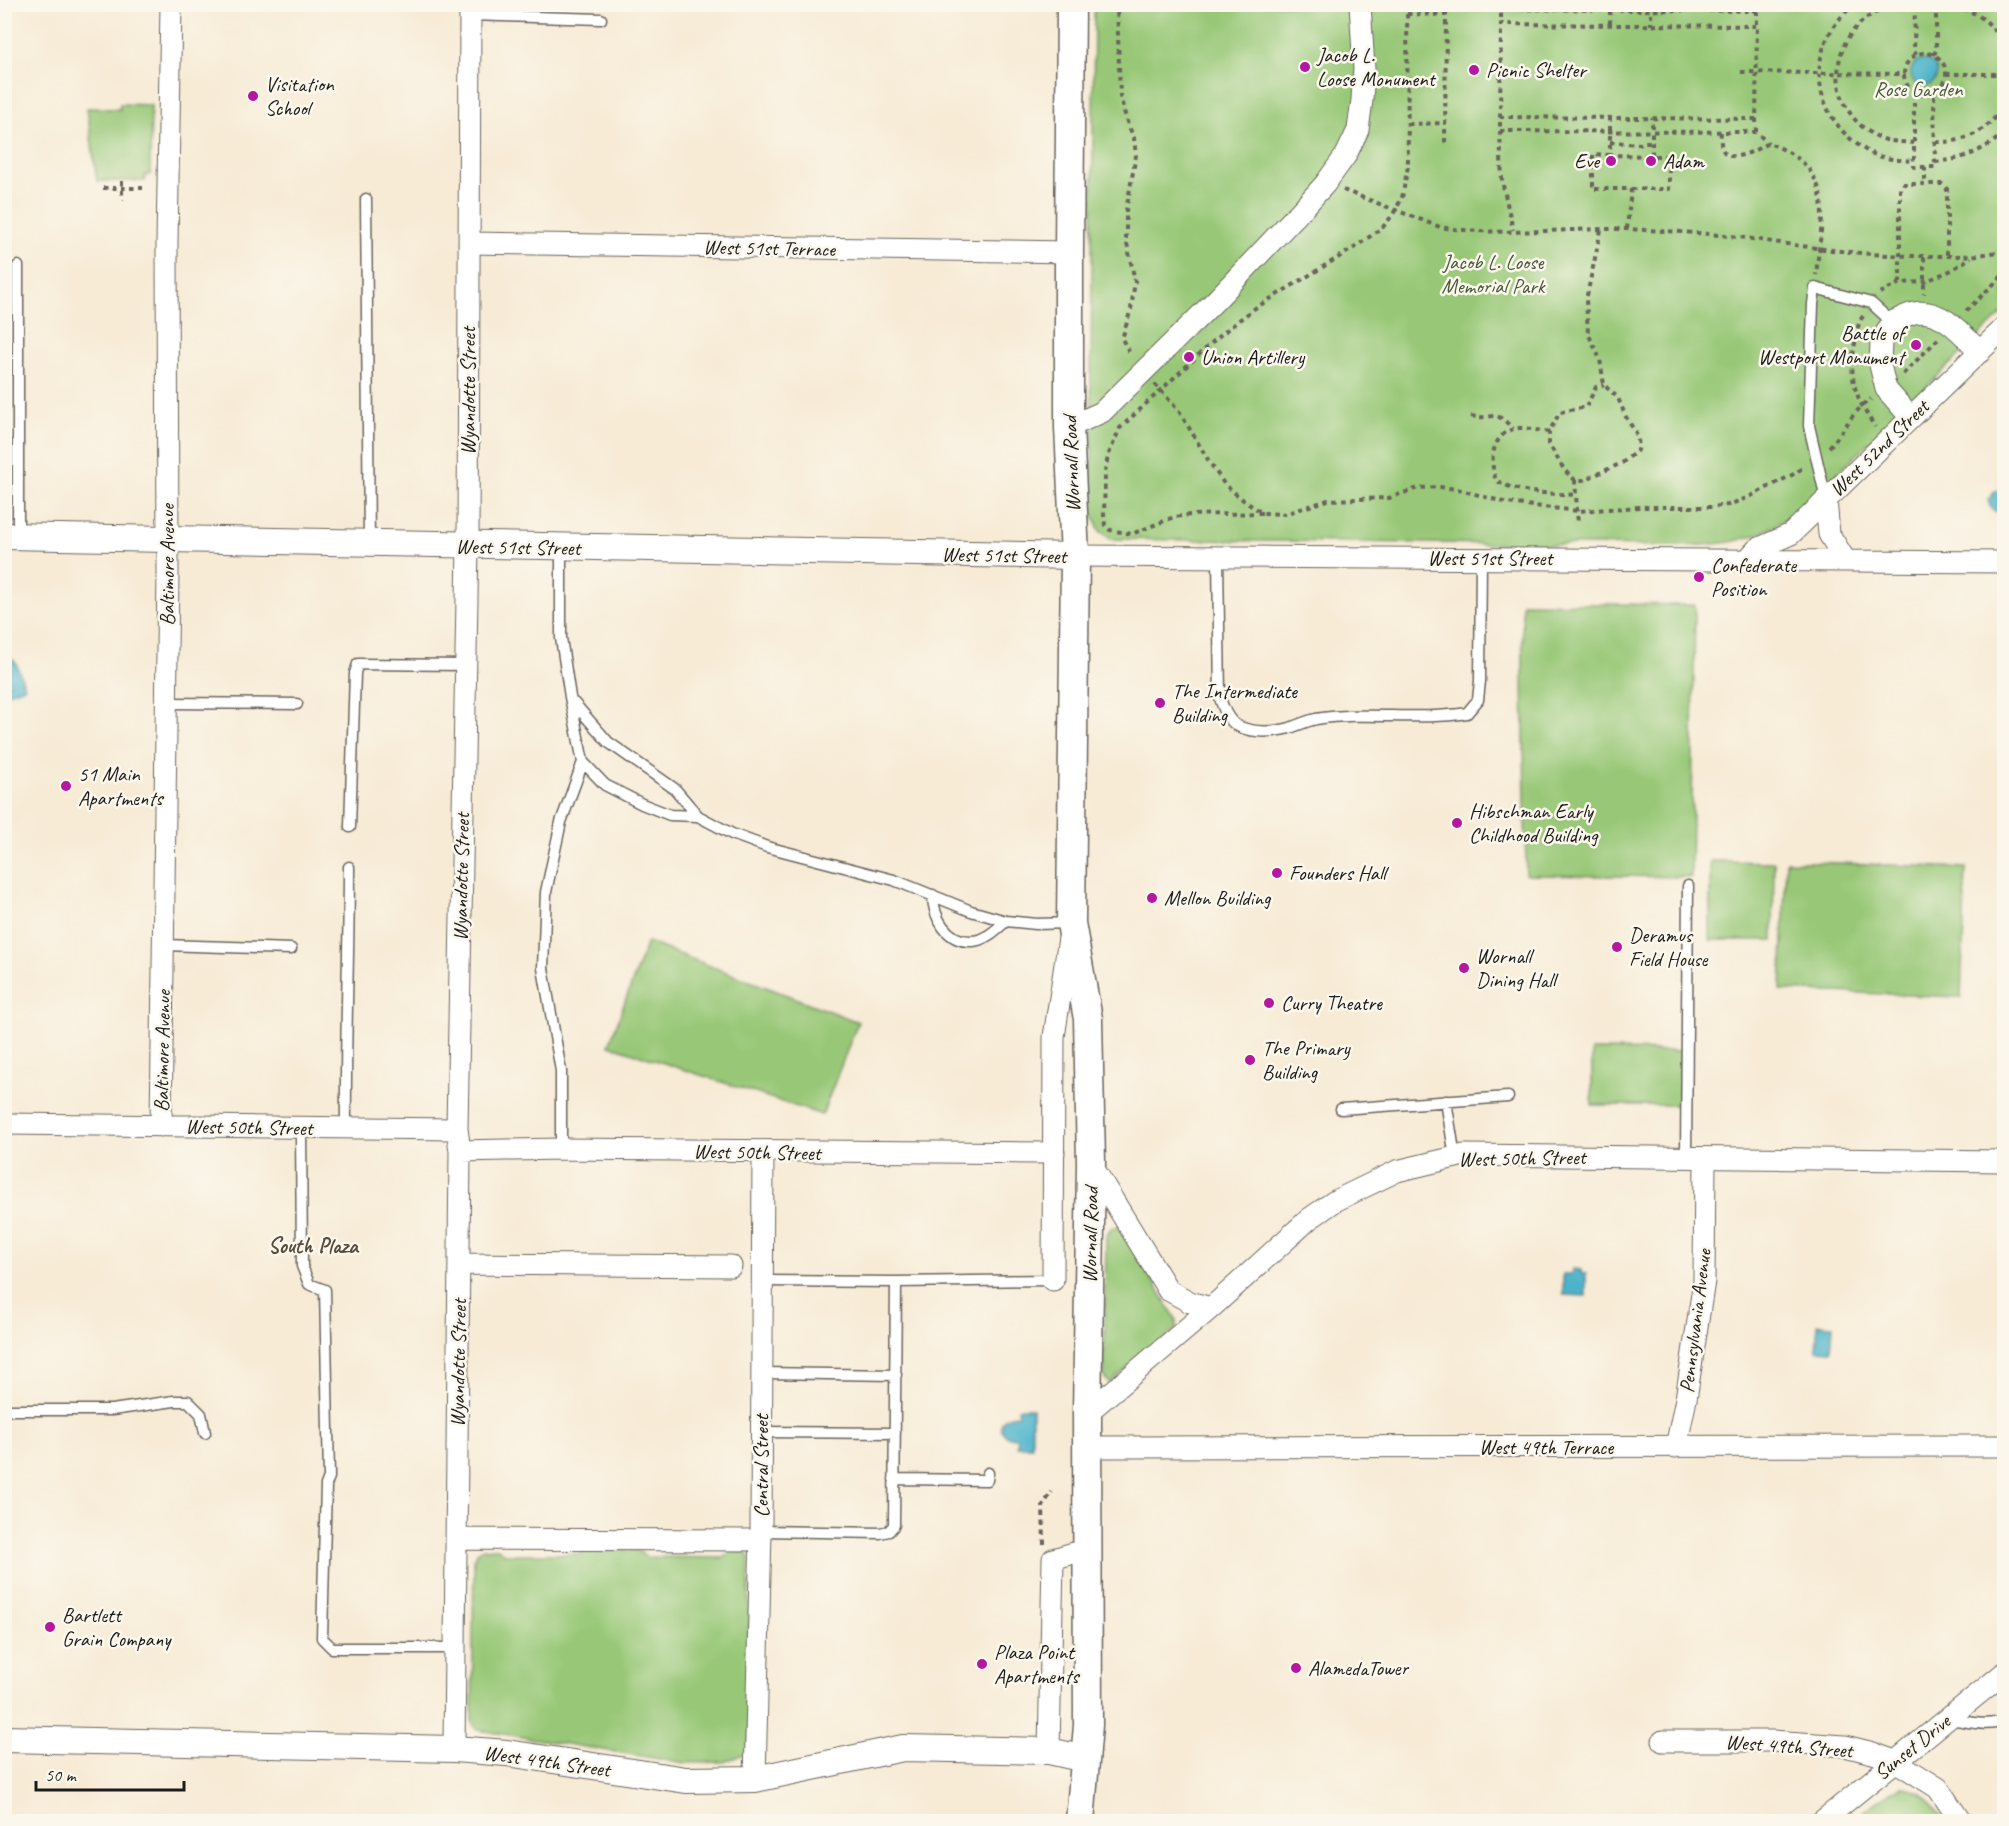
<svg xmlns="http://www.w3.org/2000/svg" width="2009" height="1826" font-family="Caveat,sans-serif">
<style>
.green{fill:#98c877;stroke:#5a724a;stroke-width:1.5}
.water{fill:#4bb3ca;stroke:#346873;stroke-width:1.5}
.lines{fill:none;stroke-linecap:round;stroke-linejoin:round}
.service-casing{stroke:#69645d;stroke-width:13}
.minor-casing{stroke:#69645d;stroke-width:23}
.tertiary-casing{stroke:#69645d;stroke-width:28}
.secondary-casing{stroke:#69645d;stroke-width:31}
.path{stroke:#69645d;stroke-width:4;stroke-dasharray:4.5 4.5;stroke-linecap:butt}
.service{stroke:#fff;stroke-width:10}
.minor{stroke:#fff;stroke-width:21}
.tertiary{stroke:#fff;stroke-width:26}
.secondary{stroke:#fff;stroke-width:28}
.poi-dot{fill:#b5179e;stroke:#fbf7ec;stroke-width:2}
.labels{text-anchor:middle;stroke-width:5;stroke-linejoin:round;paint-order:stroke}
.poi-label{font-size:21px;fill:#1c1c1c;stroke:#fbf7ec;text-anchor:start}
.park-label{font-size:21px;fill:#47583c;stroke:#fbf7ec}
.street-label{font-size:21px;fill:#1c1c1c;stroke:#fbf7ec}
.neighbourhood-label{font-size:22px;font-weight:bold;fill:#594c3d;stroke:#fbf7ec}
</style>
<rect width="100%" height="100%" fill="#fbf7ec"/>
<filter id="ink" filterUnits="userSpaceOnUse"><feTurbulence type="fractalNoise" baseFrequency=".0167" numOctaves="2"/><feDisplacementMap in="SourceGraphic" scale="12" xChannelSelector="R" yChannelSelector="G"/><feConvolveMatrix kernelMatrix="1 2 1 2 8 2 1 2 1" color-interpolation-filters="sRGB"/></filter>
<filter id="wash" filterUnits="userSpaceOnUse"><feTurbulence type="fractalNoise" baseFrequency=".008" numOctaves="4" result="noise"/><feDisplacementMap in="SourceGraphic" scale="24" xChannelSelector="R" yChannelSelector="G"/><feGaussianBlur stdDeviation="1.35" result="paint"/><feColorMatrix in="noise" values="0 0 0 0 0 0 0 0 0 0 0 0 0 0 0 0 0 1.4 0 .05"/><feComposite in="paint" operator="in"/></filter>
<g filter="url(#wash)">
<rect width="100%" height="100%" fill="#f7ebd6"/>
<path class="green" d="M1094,5h910v307l-207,200c-44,31 -75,34 -127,34l-559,-7 -11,-8 -7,-16 -2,-137z
M120,104l31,1 -1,70h-5v6h-48l-10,-73 33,1z
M1522,603l173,2 -4,272 -165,-2z
M1710,861l64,1 -1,78h-63z
M1786,861l180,7 -5,129 -180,-7z
M647,942l211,80 -36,93 -213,-70z
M1592,1050l88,1 -1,54h-87z
M1112,1227l10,2 54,90v10l-67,54 -5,-6 2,-140z
M498,1548l6,6h74l8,-5 52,1 8,7 77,1 8,-7 15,1 3,6v185l-5,11 -20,8 -39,1 -207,-33 -5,-6 -1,-4 2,-161c3,-13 13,-10 24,-11z
M1902,1787c21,1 33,16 41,34h-94l44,-30z"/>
<path class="water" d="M1911 73a13 13 0 1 1 26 0a13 13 0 1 1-26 0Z
M1995,491h9v23c-9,-2 -14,-4 -16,-14z
M12,659l4,4 9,24 -20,7v-8l5,-2 -5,-14v-8z
M1572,1269l9,1v4h5v22l-23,-1v-21h8z
M1818,1324l15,1 -2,26 -15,-1z
M1018,1408h14v38h-15v-8c-21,0 -22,-23 1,-23z"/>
</g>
<g filter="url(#ink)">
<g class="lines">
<g class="service-casing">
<path id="service" d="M470,15l131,4
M366,199l3,345
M1826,499l-17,-73 4,-122 2,-16 56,15 21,19
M18,536v-270
M1218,557l2,141c3,10 9,25 20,29 15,6 34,5 50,1 8,-3 17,-7 26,-9 50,-8 101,2 151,-6l11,-13 2,-19 1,-123
M166,703l131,1
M574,703l34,39 67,47 23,27 34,18 35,13 127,33 77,31 35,10 30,3 35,-1
M583,762l22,23 37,19 28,11 28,1
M350,827l5,-154 3,-9 107,1
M933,895c0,22 14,48 40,46 13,-1 24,-12 33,-20
M163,945l128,4
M1446,1101l9,56
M1341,1109l167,-12
M301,1127l1,139 7,18 16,6 4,187 -3,8 -4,153 10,10h123
M346,1128c-1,-87 3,-174 3,-261
M561,1149v-78l-18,-103 3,-76 15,-70 22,-60 -13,-65 -9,-59v-91
M1686,1157l2,-271
M896,1282l157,-2
M762,1373l134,2
M4,1410h108l62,-9h14l13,13 4,19
M761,1432l134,1
M894,1479l93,1 1,-7
M761,1531l119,2 9,-2 5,-6 2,-243 -134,-1
M1949,1719c17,2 40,9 55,1"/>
</g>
<g class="minor-casing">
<path id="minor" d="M469,243l600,9
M1911,418l-25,-29 -6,-24 1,-23 11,-20c7,-3 14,-7 22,-9 27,-6 49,22 66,39
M1069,427l33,-15 55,-54 60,-59 90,-95 18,-20 21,-29 12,-25 4,-30 2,-31 -4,-65
M1826,499l3,35 16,26
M1075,556l929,6
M1748,559l9,-10 34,-15 213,-206
M4,1124l453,5
M161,1126l7,-554 -1,-328 4,-240
M460,1151l101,-2 493,4
M1091,1164l77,126 22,12 21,6 98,-89 26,-18 62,-30 67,-16 540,6
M459,1264l272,2
M1053,1280l1,-243 15,-99
M1087,1413l124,-105
M1087,1447l917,-1
M1676,1447l10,-48 18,-118 1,-123
M456,1539l305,1
M1663,1741h109l73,5 28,7 22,8 43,27 23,34
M454,1749l6,-598 -3,-22 11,-583 2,-542
M1049,1751l4,-192 34,-10
M755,1779l6,-248 2,-379
M1821,1822l183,-149"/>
</g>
<g class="tertiary-casing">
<path id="tertiary" d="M4,536l1071,20
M4,1739l450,10 53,4 179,27 69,-1 148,-31 146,3 36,8"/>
</g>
<g class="secondary-casing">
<path id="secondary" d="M1071,4l-2,248v175l6,129 -4,367 17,96 3,144 -4,250 1,312 -8,97"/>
</g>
<path class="path" d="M1117,4l3,92 7,26 7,16 2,17 -10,56v28l9,42 -4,28 -9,30 9,16
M1651,4v21
M1855,4c-52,41 -45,111 9,145 15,10 33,11 50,12
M1996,4l8,8
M1936,5c33,1 52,11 68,40
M1407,14l39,1 -1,131
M1446,15v-11
M1610,24v-20
M1756,26l-255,-2v-15l256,2
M1904 74a21 21 0 1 1 42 0a21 21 0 1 1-42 0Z
M1934,55l2,-5v-45
M1741,72l163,2
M1946,74h58
M1915,93l-1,5v69h21l-1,-74
M1500,117l1,-93
M1610,117v38l42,1v-38
M1756,119l-256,-2v14l256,1 12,11
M1408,124l37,-1
M1500,131l2,50 11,49
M1721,132c-4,39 28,22 47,11 70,25 54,73 48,132
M1756,132l1,-121 3,-7
M1610,142l31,2 3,-2h8
M1936,142c30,1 53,-11 68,-38
M1914,143c-9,-1 -19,-1 -28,-3 -58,-19 -65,-99 -11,-127 12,-7 26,-8 40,-9l-1,46 2,5
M1610,155l-17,-1v35h76v-33h-17
M1935,162c27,-2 49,-11 69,-29
M1925,167v17
M122,181v19
M103,188h40
M1343,190l97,37c61,10 126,1 187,2 40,2 80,4 119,9 62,9 123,19 186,18 25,0 49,1 72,-6
M1627,229l4,-40
M1601,230l-15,70 2,33 12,26 4,26 14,13 8,19 10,16 3,12 -1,5 -16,13 -38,17h-9l-10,-9 -16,-27v-12l11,-20 26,-5 10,-20 8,-2
M1924,257v37
M1900,283v-95l4,-4h38l5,5v67
M1880,293l20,-10 24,-1 28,-12 19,-13
M1966,311l38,-37
M1863,316c-5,7 -7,18 -8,27 -7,35 0,54 20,84
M1903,374l37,-37
M1155,384l24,27 31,52 15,22 22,18 16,10 22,1 43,-14 61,-2 29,-10 22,-1 17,2 50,14 71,8 62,-4h71l17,-2 19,-7 45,-23 12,-8
M1471,416c22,5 23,-9 42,13
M1549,432c-10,-1 -20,-4 -29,-4 -27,2 -32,31 -24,52 22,15 55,13 81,15
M1829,447c17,-17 20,-33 42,-48
M1575,480l3,44
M1262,513l-72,2 -16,2 -42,17 -22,-4 -5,-5 -1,-10 1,-43 3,-16 12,-28 99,-92 33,-26 102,-62 29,-21 9,-11 10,-18 6,-32 -1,-162
M1044,1544l-1,-39 9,-13"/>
<use href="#service" class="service"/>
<use href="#minor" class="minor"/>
<use href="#tertiary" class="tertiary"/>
<use href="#secondary" class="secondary"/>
</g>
</g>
<g class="poi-dot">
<circle cx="1305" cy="67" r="6"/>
<circle cx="1474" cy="70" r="6"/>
<circle cx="253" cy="96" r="6"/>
<circle cx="1611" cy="161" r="6"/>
<circle cx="1651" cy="161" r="6"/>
<circle cx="1916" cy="345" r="6"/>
<circle cx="1189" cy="357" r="6"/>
<circle cx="1699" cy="577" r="6"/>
<circle cx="1160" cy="703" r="6"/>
<circle cx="66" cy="786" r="6"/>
<circle cx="1457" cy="823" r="6"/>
<circle cx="1277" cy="873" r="6"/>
<circle cx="1152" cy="898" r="6"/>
<circle cx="1617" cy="947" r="6"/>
<circle cx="1464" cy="968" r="6"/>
<circle cx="1269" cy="1003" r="6"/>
<circle cx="1250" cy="1060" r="6"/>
<circle cx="50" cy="1627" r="6"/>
<circle cx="982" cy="1664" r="6"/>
<circle cx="1296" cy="1668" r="6"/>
</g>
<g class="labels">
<g class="poi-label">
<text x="1317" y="62">Jacob L.<tspan x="1317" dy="24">Loose Monument</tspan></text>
<text x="1486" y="77">Picnic Shelter</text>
<text x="265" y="91">Visitation<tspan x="265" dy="24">School</tspan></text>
<text x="1599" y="168" text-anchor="end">Eve</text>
<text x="1663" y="168">Adam</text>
<text x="1904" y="340" text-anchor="end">Battle of<tspan x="1904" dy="24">Westport Monument</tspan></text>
<text x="1201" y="364">Union Artillery</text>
<text x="1711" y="572">Confederate<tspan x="1711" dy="24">Position</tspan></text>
<text x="1172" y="698">The Intermediate<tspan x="1172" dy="24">Building</tspan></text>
<text x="78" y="781">51 Main<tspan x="78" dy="24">Apartments</tspan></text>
<text x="1469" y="818">Hibschman Early<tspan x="1469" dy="24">Childhood Building</tspan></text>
<text x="1289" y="880">Founders Hall</text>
<text x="1164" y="905">Mellon Building</text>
<text x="1629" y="942">Deramus<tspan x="1629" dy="24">Field House</tspan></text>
<text x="1476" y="963">Wornall<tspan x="1476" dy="24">Dining Hall</tspan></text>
<text x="1281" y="1010">Curry Theatre</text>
<text x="1262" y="1055">The Primary<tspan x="1262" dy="24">Building</tspan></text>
<text x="62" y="1622">Bartlett<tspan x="62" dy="24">Grain Company</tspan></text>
<text x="994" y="1659">Plaza Point<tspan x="994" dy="24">Apartments</tspan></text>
<text x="1308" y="1675">AlamedaTower</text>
</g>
<g class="park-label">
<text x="1918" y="96">Rose Garden</text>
<text x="1493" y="269">Jacob L. Loose<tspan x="1493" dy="24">Memorial Park</tspan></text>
</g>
<g class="street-label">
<text transform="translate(769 248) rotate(1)" y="7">West 51st Terrace</text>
<text transform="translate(468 391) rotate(-90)" y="7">Wyandotte Street</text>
<text transform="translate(1879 448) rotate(-44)" y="7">West 52nd Street</text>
<text transform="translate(1071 464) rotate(-92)" y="7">Wornall Road</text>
<text transform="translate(518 547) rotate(1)" y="7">West 51st Street</text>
<text transform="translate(1004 555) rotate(1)" y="7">West 51st Street</text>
<text x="1490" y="565">West 51st Street</text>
<text transform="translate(167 565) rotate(-90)" y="7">Baltimore Avenue</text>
<text transform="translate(461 877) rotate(-89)" y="7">Wyandotte Street</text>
<text transform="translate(162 1051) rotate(-89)" y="7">Baltimore Avenue</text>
<text transform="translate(249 1127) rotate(1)" y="7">West 50th Street</text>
<text transform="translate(757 1152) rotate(1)" y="7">West 50th Street</text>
<text transform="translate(1522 1158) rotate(-1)" y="7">West 50th Street</text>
<text transform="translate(1090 1235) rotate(-89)" y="7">Wornall Road</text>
<text transform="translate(1695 1321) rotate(-83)" y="7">Pennsylvania Avenue</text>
<text transform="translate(458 1363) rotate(-89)" y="7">Wyandotte Street</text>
<text x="1546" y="1454">West 49th Terrace</text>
<text transform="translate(761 1466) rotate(-90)" y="7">Central Street</text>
<text transform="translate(1789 1746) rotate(4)" y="7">West 49th Street</text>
<text transform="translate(1912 1747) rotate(-39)" y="7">Sunset Drive</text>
<text transform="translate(547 1761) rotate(8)" y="7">West 49th Street</text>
</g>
<g class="neighbourhood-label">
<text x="313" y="1253">South Plaza</text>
</g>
</g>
<rect width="2009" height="1826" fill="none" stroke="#fbf7ec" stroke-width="24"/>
<path d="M36 1781v9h148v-9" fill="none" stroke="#1c1c1c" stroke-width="3"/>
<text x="45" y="1781" font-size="18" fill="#1c1c1c" stroke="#fbf7ec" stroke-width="4.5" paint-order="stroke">50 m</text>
</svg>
